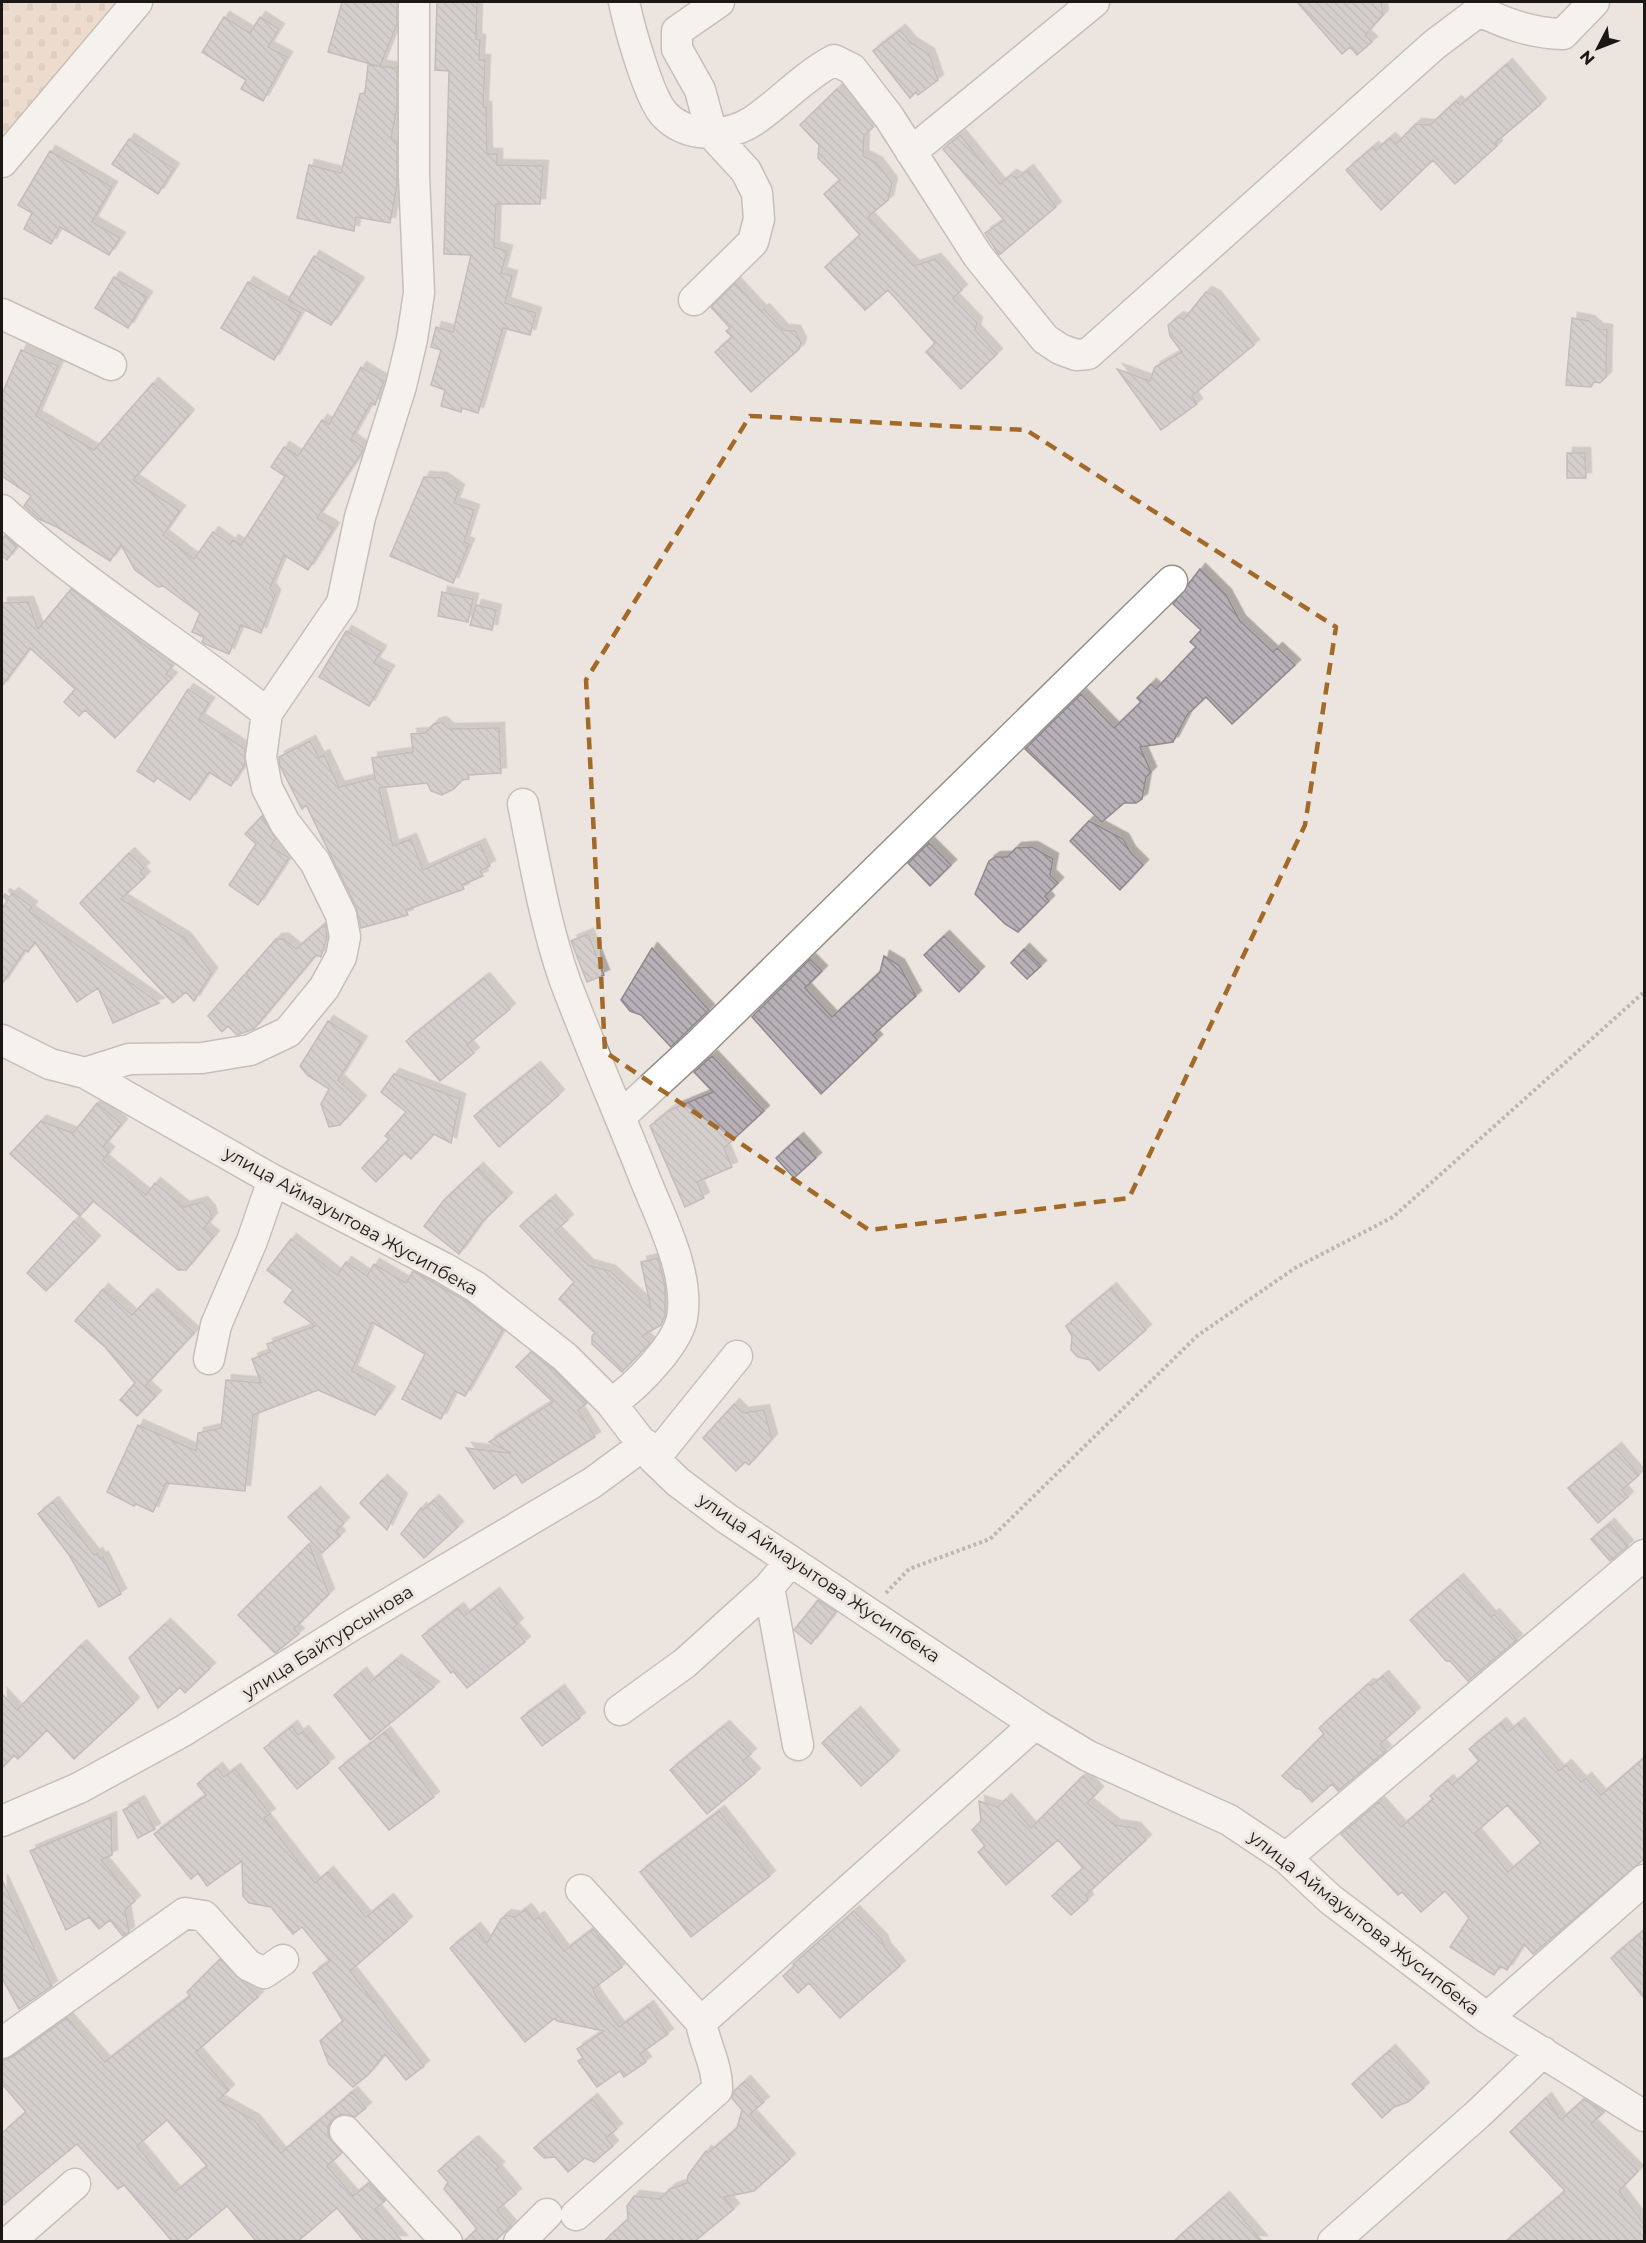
<svg xmlns="http://www.w3.org/2000/svg" width="1646" height="2243" font-family="Montserrat,sans-serif">
<style>
.cemetery{fill:url(#cemetery-stones)}
.building{fill:url(#building-back-hatch);stroke:#908a90;stroke-width:1.5;fill-rule:evenodd;filter:url(#shadow)}
.lines{fill:none;stroke-linecap:round;stroke-linejoin:round}
.minor-casing{stroke:#97918b;stroke-width:33}
.path{stroke:#817c78;stroke-width:4;stroke-dasharray:3 3;stroke-linecap:butt}
.minor{stroke:#fff;stroke-width:30}
.marked{fill:none;stroke:#a36928;stroke-width:4.5;stroke-dasharray:12 8;stroke-linejoin:round}
.labels{text-anchor:middle;stroke-width:6;stroke-linejoin:round;paint-order:stroke}
.street-label{font-size:18px;fill:#1a1715;stroke:#ece5df}
</style>
<defs>
<pattern id="cemetery-stones" width="16" height="16" patternUnits="userSpaceOnUse" patternTransform="scale(1.5)"><rect width="16" height="16" fill="#eed1b9"/><path d="M2 7V4a2 2 0 0 1 4 0v3zM10 15v-3a2 2 0 0 1 4 0v3z" fill="#ccb39e"/></pattern>
<pattern id="building-back-hatch" width="6" height="6" patternUnits="userSpaceOnUse" patternTransform="scale(1.5)"><rect width="6" height="6" fill="#b7b1b7"/><path d="M-1 5l2 2M0 0l6 6M5-1l2 2" fill="none" stroke="#948f94"/></pattern>
<filter id="shadow"><feDropShadow dx="5.5" dy="-5.5" stdDeviation="0" flood-color="#0004"/></filter>
</defs>
<rect width="100%" height="100%" fill="#ece5df"/>
<path class="cemetery" d="M2,2h115l-115,142z"/>
<path class="building" d="M342,2h55v22l-17,42 17,2v40l-6,30 6,4v43l-7,38 -34,-6 -2,14 -57,-13 12,-53 32,8 19,-79 5,-1 3,-28 10,1 -50,-14z
M437,2h40l-1,37 4,1 -1,20h6l-2,47h3l1,47h10v11l46,1 -3,38h-44l-2,43 13,4 -6,22 11,3 -7,27 31,10 -6,22 -27,-7 -25,85 -16,-5 -1,4 -20,-6 4,-16 -14,-5 10,-35 -10,-3 5,-20 17,5 18,-77 -27,-1 5,-183 -14,-1z
M1297,2h84l2,13 -18,20 7,7 -15,13 -7,-8 -8,7z
M224,17l26,16 10,-16 19,12 -11,18 19,10 -24,44 -22,-12 5,-9 -44,-28z
M900,30l11,13 18,11 9,26 -20,15 -2,-3 -6,6 -37,-47z
M1507,64l34,40 -46,39 2,3 -42,38 -22,-24 -52,50 -35,-40 27,-23 3,3 14,-12 6,6 20,-20 14,1 26,-24 4,4z
M837,89l36,38 -9,9 -1,20 14,7 15,20 -4,17 -20,17 46,49 21,-7 5,5 22,26 -9,8 24,25 -2,7 22,24 -36,35 -35,-37 9,-9 -47,-53 -23,20 -40,-43 35,-32 -36,-41 16,-14 -22,-22 1,-13 -19,-20z
M960,135l40,49 11,-9 6,3 11,-8 28,37 -57,48 -14,-22 19,-13 -61,-71z
M129,139l45,30 -16,25 -46,-30z
M50,151l62,36 -20,35 28,16 -11,17 -49,-28 -9,17 -27,-15 8,-16 -14,-8z
M314,256l45,27 -28,42 -43,-25z
M114,277l33,20 -19,31 -33,-20z
M248,282l53,31 -27,47 -53,-32z
M735,283l26,28 3,-2 19,21 12,1 6,12 -2,6 -48,43 -36,-40 17,-15 -6,-6 4,-3 -19,-21z
M1206,292l9,4 39,49 -62,51 5,8 -36,26 -44,-61 33,12 5,-14 27,-15 -12,-16 -2,-11 10,-8 6,2z
M1572,318l17,3 9,8 9,1 -1,47 -6,6 -6,-1 -3,5 -25,-2z
M21,350l37,16 -22,50 58,34 59,-67 36,32 -56,65 47,31 -17,24 31,24 19,-27 17,12 3,-4 8,5 44,-69 -14,-9 13,-20 14,9 24,-36 7,4 32,-57 23,14 -9,24 -4,-2 -20,36 13,9 -1,3 -46,67 17,10 -26,42 -24,-15 -14,33 5,7 -14,38 -20,-8 -12,29 -24,-10 -3,-2 2,-5 -12,-5 8,-19 -37,-27 -5,1 -23,-17 -14,-25 -11,16 -53,-34 -18,-8 -15,-13 7,-10 -29,-20v-82z
M1567,453h18l1,25h-19z
M424,477l18,1 17,12 -5,13 20,7 -10,32 5,2 -16,39 -63,-27z
M5,535l12,11 -10,14 -5,-4v-16z
M1200,569l26,26 14,26 33,31 4,-4 18,17 -63,59 -26,-27 -19,18 -14,27 -33,5 11,25 -5,5 -4,22 -6,4h-12l-22,19 -77,-73 56,-55 33,34 27,-26 -4,-4 14,-14 5,5 40,-42 -6,-5 11,-12 -28,-26z
M71,589l101,77 -6,8 6,4 -57,60 -30,-28 -6,6 -15,-14 11,-13 -45,-41 -28,38v-83l26,-1 10,27z
M442,592l31,7 -5,23 -30,-6z
M476,605l20,5 -4,20 -22,-5z
M346,631l35,20 -7,12 15,8 -20,35 -50,-29z
M188,689l21,14 -10,16 46,30v15l-14,22 -22,-14 -19,28 -33,-22 -3,4 -17,-11z
M441,722l8,7 50,-1 2,45 -33,2 1,4 -7,1 -8,9 -12,6 -11,-4 -4,-8 -48,5 14,58 18,-7 12,31 57,-26 10,22 -10,5 3,5 -21,9 2,4 -58,21 2,5 -47,13 -5,-21 -50,-102 -4,4 -22,-43 -1,-9 31,-16 9,17 5,-3 15,32 36,-9 -3,-20 41,-6 -2,-18 14,-1 9,-9z
M262,816l14,23 -6,7 19,12 -31,47 -29,-20 27,-41 -11,-10z
M1089,821l34,18 7,13 13,13 -23,25 -50,-49z
M929,843l22,22 -21,21 -22,-23z
M1032,847l21,12 -3,16 8,8 -13,13 4,5 -31,31 -13,-8 -30,-30 14,-33 6,-4h12l9,-9z
M129,853l15,15 -4,4 5,5 -24,22 64,39 27,35 -18,28 -8,-9 -13,11 -93,-100z
M13,893l19,14 -3,4 130,92 -46,20 -15,-35 -21,14 -42,-60 -7,10 -3,-2 -23,34v-75l5,-8 -4,-5 2,-2 4,3z
M325,924l2,13 -6,20 -5,-2 -62,74 -17,6 -9,-9 -6,6 -14,-16 36,-41 7,5 -5,-7 30,-34h8l12,10z
M588,934l16,41 -17,7 -16,-41z
M944,936l35,36 -20,20 -35,-37z
M652,948l57,62 -38,37 -30,-32 -11,-4 -9,-11z
M1024,949l17,17 -14,13 -16,-16z
M884,956l15,9 17,31 -43,39 4,5 -56,54 -69,-77 58,-58 12,12 -17,17 27,29 48,-45z
M484,978l26,31 -43,36 7,8 -34,28 -34,-40z
M328,1021l34,21 -24,38 23,21 -21,24 -11,2 -8,-23 8,-15 -22,-14 -7,-9z
M712,1056l52,55 -40,37 8,19 -35,15 7,16 -19,9 -35,-81 20,-16 43,-18 -19,-20z
M535,1067l24,28 -60,52 -25,-31z
M394,1074l66,25 -9,44 -17,-9 -23,25 -7,-6 -28,29 -14,-14 27,-29 -4,-3 21,-24 -25,-20z
M97,1103l25,21 -19,23 6,5 -6,8 43,35 9,-12 29,24 18,-5 8,9 2,7 -8,10 10,8 -28,34h-8l-85,-69 -13,15 -70,-62 31,-33 32,12z
M798,1138l18,20 -22,20 -18,-20z
M478,1168l29,30 -25,24 -23,32 -35,-28 20,-26z
M550,1200l18,20 -13,11 33,34 22,6 41,38 -10,-47 17,-4 7,28v29l-4,10 -19,11 8,7 -28,29 -30,-28v-8l3,-3 -36,-34 15,-17 -54,-56z
M74,1221l21,20 -49,50 -19,-18z
M291,1239l46,36 9,-13 21,14 7,-12 32,19 7,-12 53,30 37,29 -38,66 -10,-5 -14,28 -39,-20 23,-45 -53,-32 -20,49 38,21 -15,23 -57,-25 -65,25 -8,76 -79,-8 -13,29 -17,-8 -2,2 -27,-14 31,-67 58,26 2,-18 23,-5 5,-48 35,3 -9,-24 18,-7 -3,-8 48,-18 -31,-24 9,-12 -26,-20z
M1111,1288l35,42 -47,41 -9,-11 -12,-3 -7,-7 1,-14 -6,-10z
M103,1289l29,26 20,-21 42,39 -49,53 11,10 -19,20 -17,-16 15,-17 -30,-36 -30,-26z
M531,1352l23,18 33,33 -9,7 17,27 -73,46 -6,-9 -22,15 -28,-41 45,5 -22,-11 64,-40 -37,-35z
M734,1404l9,9 21,-3 8,29 -23,26 -4,-3 -9,9 -33,-33z
M1616,1448l23,27 -17,15 6,7 -30,26 -30,-35z
M382,1480l20,19 -15,31 -27,-27z
M315,1492l29,31 -8,8 4,5 -18,17 -34,-36z
M434,1500l24,27 -34,31 -23,-24 20,-26 2,2z
M53,1502l41,53 3,-2 3,5 3,-1 18,37 -22,13 -30,-52 -31,-41z
M1609,1524l19,22 -18,15 -19,-22z
M309,1544l20,50 -35,35 5,5 -24,19 -37,-38z
M1458,1579l33,38 3,-3 23,26 -49,41 -18,-20h-4l-36,-41z
M494,1593l24,31 -5,4 12,14 -58,46 -14,-17 -2,2 -29,-37 36,-28 6,8z
M818,1600l18,12 -25,32 -17,-14z
M165,1624l45,44 -25,25 -5,-6 -22,21 -29,-50z
M81,1645l53,58 -60,56 -27,-29 -29,29 -4,-4 -12,13v-74l15,16z
M396,1660l38,27 -64,53 -36,-45 27,-22 8,10z
M1383,1676l32,37 -35,31 6,7 -48,40 -6,-7 -20,18 -11,-12 -5,-2 -14,-12 42,-42 -5,-6 49,-44 4,1z
M559,1690l21,28 -38,28 -21,-28z
M855,1712l39,44 -33,30 -39,-43z
M1501,1723l7,9 11,-9 40,48 7,-6 15,17 5,-4 15,17 43,-37v101l-111,95 -9,-10 -17,26 -7,-4 -6,9 -44,-28 19,-29 -24,-27 -24,21 -19,-20 -4,3 -57,-61 38,-32 22,25 32,-28 -3,-3 18,-16 4,5 27,-24 -10,-12zM1507,1805l34,38 -33,29 -33,-39z
M292,1726l6,9 5,-4 26,32 -32,26 -33,-41z
M724,1726l27,28 -8,7 12,13 -48,40 -37,-44z
M385,1732l49,65 -45,33 -50,-62z
M217,1768l7,9 11,-8 35,45 -6,4 51,65 13,-11 38,45 22,-18 19,23 -57,49 74,95 -18,14 -21,-26 -17,21 -15,12 -24,-23 -9,-23 23,-20 -30,-48 17,-12 -28,-34 -9,7 -22,-27 -22,-4 -6,-7 -1,-35 -35,25 -9,-13 -7,6 -37,-45 52,-39 -9,-11z
M1083,1776l15,16 -11,11 28,22 20,3 11,12 -60,55 2,5 -17,15 -19,-19 31,-28 -25,-28 -52,45 -28,-33 7,-6 -13,-16 9,-9 -2,-20 19,6 8,-8 25,29z
M139,1801l16,28 -17,9 -15,-28z
M719,1811l51,65 -79,61 -51,-65z
M111,1817l1,38 -11,5 34,41 -10,9 4,22 -6,4 -13,-16 -11,9 -10,-12 -23,13 -36,-79z
M2,1880l50,106 -33,23 -17,-31z
M526,1909l8,11 5,-3 25,34 29,-22 29,38 -29,22 3,7 23,31 29,-21 20,28 -28,20 6,8 -22,15 -4,-6 -23,16 -19,-26 5,-3 -6,-9 27,-18 -47,-10 -2,-3 -30,24 -75,-94 25,-20 12,15 14,-24 5,-4 9,2z
M854,1911l28,29 3,8 15,18 -60,52 -31,-35 -11,10 -15,-17 11,-10 -1,-2z
M1644,1930v68l-33,-40z
M220,1959l38,38 -62,55 33,38 -11,10 36,20 27,33 71,-61 14,16 -11,9 -13,-3 -9,5 -5,7v9l14,18 -15,13 26,30 16,-13 16,18 -10,8 27,32h-38l-27,-33 -39,33h-42l-29,-35 -42,35h-13l-48,-56 -6,4 -41,-45 -75,62v-73l24,-21 -24,-28v-23l10,-4 55,-39 38,44 85,-66 -3,-4zM167,2120l40,46 -32,26 -38,-46z
M1390,2050l34,38 -16,14 -14,5 -12,11 -30,-34z
M745,2081l19,21 -14,12 40,45 -36,32 -30,6 10,12 -39,32h-91l24,-22 -1,-13 7,-10 26,3 10,-10 17,-6 1,-8 18,-24 2,2 29,-25 5,-18 -10,-12 2,-7z
M1546,2098l15,22 23,-21 20,13 -13,12 47,47 -19,20 25,33v17h-138l59,-50 -55,-59z
M592,2099l25,30 -11,9 7,8 -19,16 -9,-4 -17,14 -13,-15 -11,1 -10,-10z
M473,2141l26,26 -3,3 20,24 -19,16 14,16 -16,15h-31l13,-12 -33,-40 4,-7 -10,-11z
M1224,2197l38,44h-88z"/>
<g class="lines">
<g class="minor-casing">
<path id="minor" d="M624,2c5,24 24,94 40,112 22,24 63,24 89,7 28,-19 51,-45 81,-61l18,9 37,48 89,139 67,83 15,10 16,6 12,-1 346,-309 45,-34c28,13 52,22 84,23l31,-32
M911,152l183,-150
M2,162l135,-160
M694,300l59,-58 6,-23 -2,-26 -11,-22 -34,-37 -12,-44 -23,-41v-18l42,-29
M2,314l109,51
M2,510c82,75 178,133 265,203
M523,804c12,59 22,120 42,177 25,66 54,132 80,198 16,40 45,95 37,139 -5,27 -48,71 -71,85
M2,1040l48,24 35,9 188,107 171,88 32,19 89,70 46,46 43,56 24,23 48,36 309,206 53,32 141,64 57,38 44,41 157,119 157,98
M85,1073l44,-14 73,-1 48,-8 38,-18 36,-44 17,-31 4,-20 -4,-22 -26,-53 -30,-39 -18,-35 -6,-31 6,-44 75,-110 18,-86 41,-131 11,-47 7,-46 -5,-118v-173
M621,1116l77,-71 474,-464
M209,1359l7,-34 36,-84 21,-61
M654,1459l83,-103
M769,1587l29,158
M620,1710l65,-47 84,-76 21,-25
M2,1821l77,-33 104,-57 171,-107 238,-141 53,-39
M1286,1858l358,-303
M581,1890l120,132
M1487,2018l157,-138
M2,2043l183,-130 19,3 44,49 16,8 19,-13
M345,2131l102,111
M576,2215l141,-125c1,-24 -12,-44 -16,-68l334,-298
M9,2242l66,-58
M519,2242l28,-28
M1333,2242l145,-128 65,-62"/>
</g>
<path class="path" d="M886,1593l23,-24 81,-30 207,-203 98,-68 98,-51 251,-225"/>
<use href="#minor" class="minor"/>
</g>
<path d="M0 0H1646V2243H0ZM750,416l276,14 310,197 -31,198 -176,373 -260,32 -264,-178 -19,-372z" fill="#ece5df" fill-opacity=".55" fill-rule="evenodd"/>
<path class="marked" d="M750,416l276,14 310,197 -31,198 -176,373 -260,32 -264,-178 -19,-372z"/>
<g class="labels">
<g class="street-label">
<text transform="translate(351 1221) rotate(29)" y="6">улица Аймауытова Жусипбека</text>
<text transform="translate(819 1578) rotate(34)" y="6">улица Аймауытова Жусипбека</text>
<text transform="translate(328 1642) rotate(-32)" y="6">улица Байтурсынова</text>
<text transform="translate(1364 1923) rotate(38)" y="6">улица Аймауытова Жусипбека</text>
</g>
</g>
<rect width="1646" height="2243" fill="none" stroke="#1a1715" stroke-width="6"/>
<g transform="translate(1598 48) rotate(228)" stroke="#ece5df" stroke-width="4.5" paint-order="stroke">
<path d="M0-4.5L10 22L0 15L-10 22Z" fill="#1a1715"/>
<text y="-9" font-size="16" font-weight="bold" text-anchor="middle" fill="#1a1715">N</text>
</g>
</svg>
